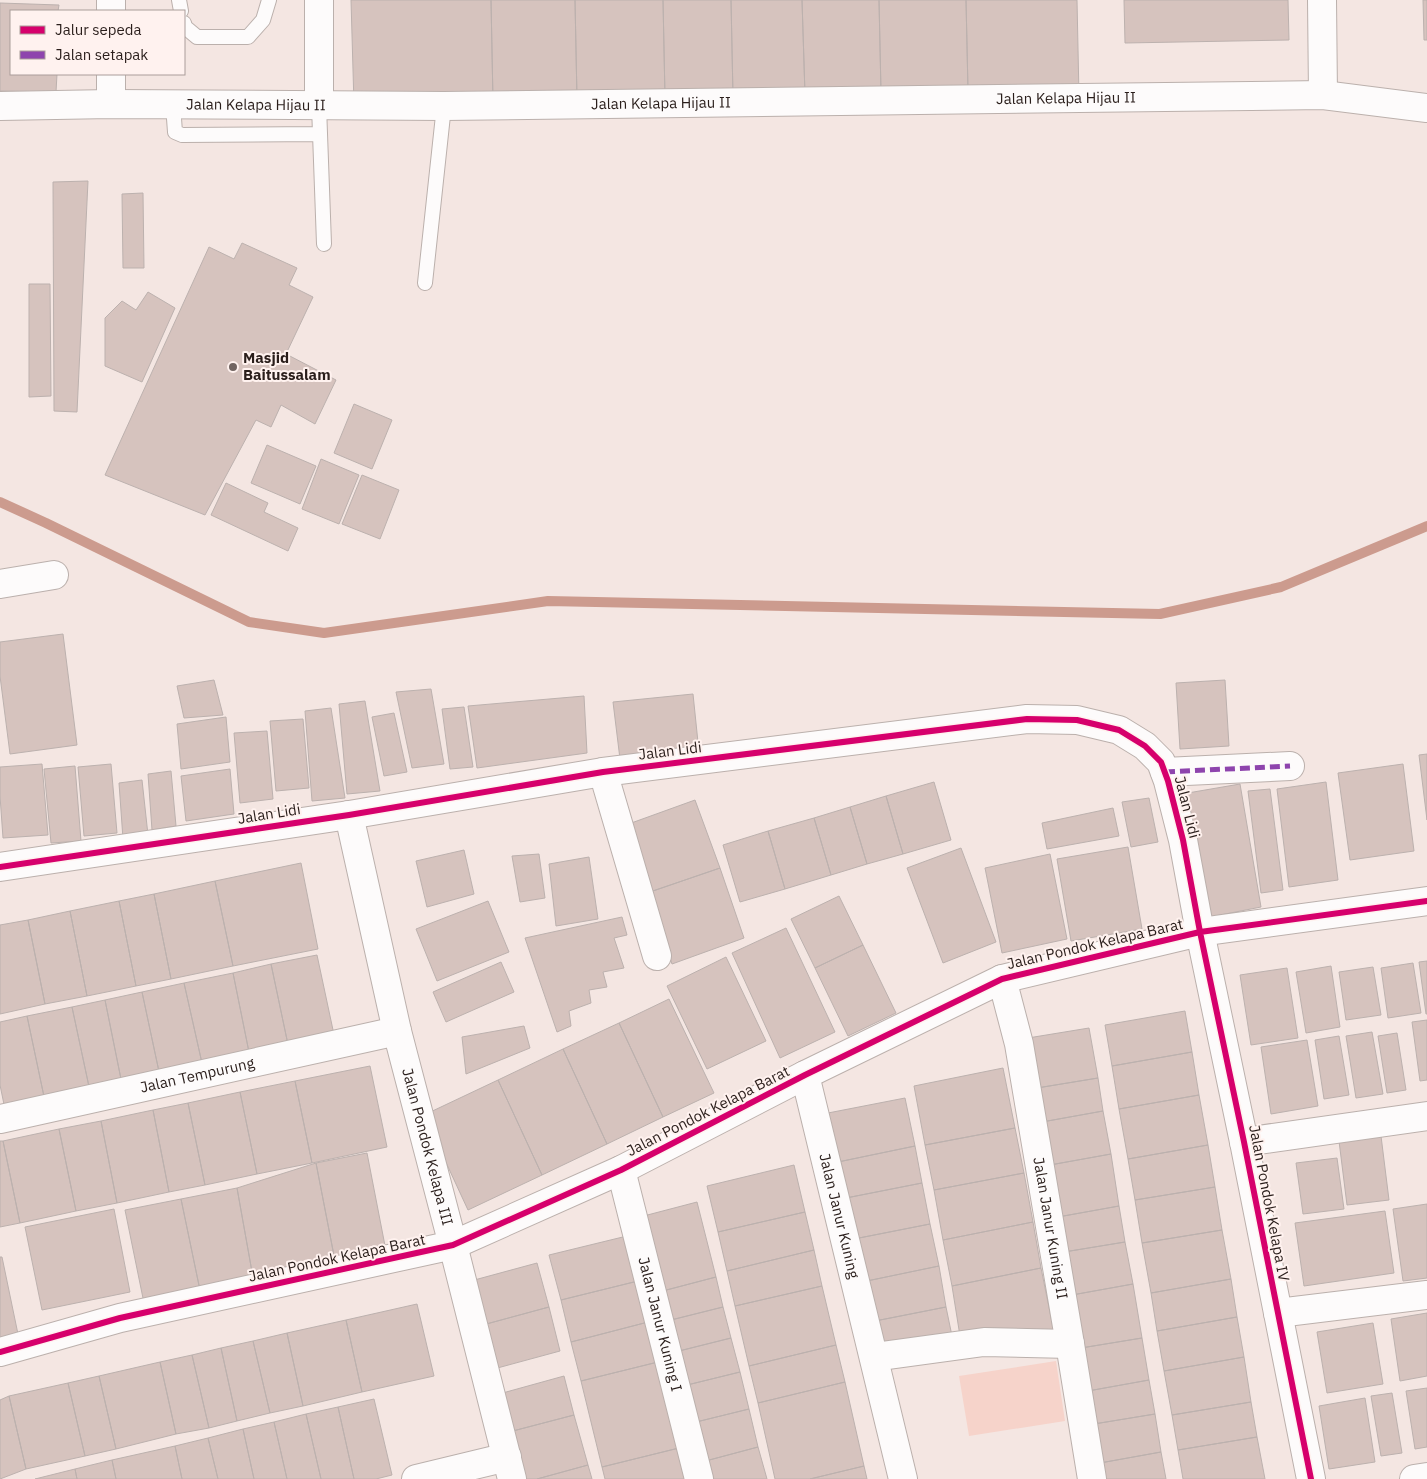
<svg xmlns="http://www.w3.org/2000/svg" width="1427" height="1479" font-family="'IBM Plex Sans',sans-serif">
<style>
.green{fill:#f6d3ca}
.lines{fill:none;stroke-linecap:round;stroke-linejoin:round}
.stream{stroke:#cc9b8e;stroke-width:10}
.building{fill:#d6c3be;stroke:#bcb1ae}
.service-casing{stroke:#bbb0ac;stroke-width:16}
.minor-casing{stroke:#bbb0ac;stroke-width:30}
.service{stroke:#fdfbfb;stroke-width:14}
.minor{stroke:#fdfbfb;stroke-width:28}
.quiet{stroke:#8e44ad;stroke-width:5;stroke-dasharray:10 5;stroke-linecap:butt}
.cycleway-casing{stroke:#fff2ef;stroke-width:9}
.cycleway{stroke:#d6006c;stroke-width:6}
.poi-dot{fill:#716461;stroke:#fff2ef;stroke-width:2}
.labels{text-anchor:middle;stroke-width:4;stroke-linejoin:round;paint-order:stroke}
.street-label{font-size:15px;fill:#2a1e1b;stroke:#fff2ef}
.poi-label{font-size:15px;font-weight:bold;fill:#2a1e1b;stroke:#fff2ef;text-anchor:start}
</style>
<rect width="100%" height="100%" fill="#f4e6e2"/>
<path class="green" d="M1056,1361l9,60 -96,15 -10,-60z"/>
<g class="lines">
<path class="stream" d="M0,502l46,21 203,99 75,11 224,-32 612,13 121,-27 146,-61"/>
</g>
<path class="building" d="M351,0h140l2,102 -139,3z
M491,0h84l2,100 -84,2z
M575,0h88l2,98 -88,2z
M663,0h68l2,97 -68,1z
M731,0h71l3,95 -72,2z
M802,0h77l2,93 -76,2z
M879,0h87l2,91 -87,2z
M966,0h111l2,97 -111,-6z
M1124,0h164l1,40 -164,3z
M1423,0h4v40h-3z
M0,3l59,2 -1,6h-47v63h46l-1,18 -56,-1z
M88,181l-11,231 -23,-1 -1,-229z
M143,193l1,75h-21l-1,-74z
M242,243l55,25 -8,17 24,12 -27,57 50,26 -21,44 -34,-19 -10,22 -15,-7 -51,95 -100,-40 104,-228 25,12z
M29,284h21l1,112 -22,1z
M148,292l27,16 -33,74 -37,-16v-48l17,-17 14,9z
M354,404l38,16 -20,49 -38,-16z
M267,445l49,21 -16,38 -49,-21z
M321,459l38,16 -20,49 -37,-15z
M362,475l37,15 -19,49 -38,-15z
M226,483l42,20 -4,9 34,16 -10,23 -77,-36z
M63,634l14,111 -67,9 -10,-78v-34z
M214,680l9,35 -39,3 -7,-32z
M1225,680l4,66 -49,3 -4,-66z
M431,689l13,75 -32,4 -16,-76z
M693,694l6,58 -79,7 -7,-57z
M584,696l3,57 -110,15 -9,-62z
M365,701l15,90 -33,3 -8,-90z
M464,707l9,60 -23,2 -8,-60z
M331,708l14,90 -33,3 -7,-90z
M394,713l13,59 -23,4 -12,-59z
M226,717l4,45 -49,7 -4,-45z
M303,719l6,69 -33,3 -6,-70z
M267,731l6,68 -33,4 -6,-70z
M1427,754v66l-8,-65z
M42,764l6,71 -45,3 -3,-42v-29z
M111,764l6,69 -33,3 -6,-69z
M1403,764l11,87 -64,9 -12,-87z
M75,766l6,75 -30,2 -7,-74z
M230,769l4,45 -48,7 -5,-45z
M171,771l5,55 -24,4 -4,-56z
M142,780l6,55 -25,4 -4,-56z
M934,782l17,58 -48,14 -17,-58z
M1326,782l12,98 -49,7 -12,-98z
M1240,784l21,123 -56,11 -23,-124z
M1270,789l13,101 -22,3 -13,-102z
M886,796l17,58 -36,10 -17,-57z
M1149,798l9,44 -27,5 -9,-45z
M695,800l25,68 -73,25 -24,-67z
M850,807l17,57 -36,11 -17,-57z
M1113,808l6,28 -72,13 -5,-26z
M814,818l17,57 -46,14 -17,-58z
M768,831l17,58 -45,13 -17,-57z
M1128,847l14,82 -71,12 -14,-82z
M961,848l35,94 -53,21 -36,-95z
M464,850l10,44 -47,13 -11,-46z
M539,854l6,44 -25,4 -8,-46z
M1050,854l17,85 -65,14 -17,-85z
M589,857l9,62 -42,7 -7,-62z
M301,863l17,86 -85,17 -18,-85z
M720,868l24,70 -72,26 -25,-71z
M215,881l18,85 -62,13 -17,-85z
M154,894l17,85 -35,7 -17,-85z
M839,896l24,49 -48,23 -24,-49z
M119,901l17,85 -49,10 -17,-85z
M488,901l21,51 -72,29 -21,-52z
M70,911l17,85 -42,8 -17,-84z
M622,917l5,18 -13,3 10,30 -21,4 4,15 -18,3 2,13 -22,8 2,15 -14,6 -32,-94z
M28,920l17,84 -45,10v-89z
M786,928l49,104 -55,26 -48,-105z
M863,945l33,68 -48,23 -33,-68z
M317,955l19,89 -46,10 -19,-90z
M726,957l40,84 -59,28 -40,-83z
M1427,961v53h-1l-7,-52z
M501,962l13,30 -68,30 -13,-30z
M1413,963l8,50 -33,5 -7,-50z
M271,964l19,90 -39,8 -18,-89z
M1331,966l9,61 -34,6 -10,-61z
M1373,967l8,48 -35,5 -7,-48z
M1287,968l11,70 -47,7 -11,-70z
M233,973l18,89 -47,10 -20,-89z
M184,983l20,89 -43,9 -19,-89z
M142,992l19,89 -38,8 -18,-89z
M669,999l45,94 -51,24 -44,-94z
M105,1000l18,89 -32,7 -19,-89z
M72,1007l19,89 -45,10 -19,-90z
M1185,1011l7,41 -80,14 -7,-41z
M27,1016l19,90 -40,8 -6,-29v-63z
M1427,1020v60l-7,1 -8,-59z
M619,1023l44,94 -56,27 -44,-95z
M524,1026l6,22 -64,26 -4,-37z
M1089,1028l9,50 -61,10 -9,-50z
M1372,1032l11,62 -27,4 -10,-62z
M1397,1033l9,57 -19,3 -9,-57z
M1339,1036l10,59 -25,4 -9,-59z
M1307,1040l11,66 -47,8 -10,-67z
M563,1049l44,95 -65,31 -44,-95z
M1192,1052l7,43 -80,14 -7,-43z
M370,1066l17,81 -75,16 -17,-82z
M1003,1068l12,60 -90,17 -11,-59z
M1098,1078l5,33 -61,11 -5,-34z
M498,1080l44,95 -74,35 -44,-95z
M295,1081l17,82 -55,11 -17,-82z
M240,1092l17,82 -52,11 -17,-82z
M1199,1095l9,50 -80,14 -9,-50z
M905,1098l10,48 -77,16 -10,-49z
M188,1103l17,82 -36,7 -16,-82z
M153,1110l16,82 -52,11 -16,-82z
M1103,1111l8,43 -61,11 -8,-43z
M101,1121l16,82 -41,8 -17,-82z
M1015,1128l9,45 -90,17 -9,-45z
M59,1129l17,82 -56,12 -17,-82z
M1381,1136l8,64 -42,5 -8,-64z
M0,1141h3l17,82 -20,4z
M1208,1145l7,42 -80,13 -7,-41z
M915,1146l7,37 -76,15 -8,-36z
M367,1153l20,103 -51,10 -20,-103z
M1111,1154l8,52 -61,11 -8,-52z
M1337,1158l7,51 -41,5 -7,-51z
M316,1163l20,103 -82,17 -17,-95z
M794,1165l11,47 -87,20 -11,-46z
M1024,1173l9,49 -90,18 -9,-50z
M922,1183l8,41 -76,15 -8,-41z
M1215,1187l7,43 -80,13 -7,-43z
M237,1188l17,95 -53,12 -20,-96z
M181,1199l20,96 -56,13 -20,-98z
M697,1202l19,75 -61,16 -19,-75z
M1427,1204v74l-24,3 -10,-72z
M1119,1206l6,36 -61,10 -6,-35z
M114,1209l16,83 -88,18 -17,-83z
M1385,1211l9,62 -90,13 -9,-63z
M805,1212l9,38 -87,21 -9,-39z
M1033,1222l8,46 -89,18 -9,-46z
M930,1224l9,42 -77,16 -8,-43z
M1222,1230l9,49 -80,14 -9,-50z
M631,1235l11,45 -81,20 -12,-45z
M1125,1242l8,42 -61,11 -8,-43z
M814,1250l8,36 -87,20 -8,-35z
M0,1257h2l17,82 -19,4z
M537,1263l12,44 -70,19 -12,-44z
M939,1266l7,41 -76,15 -8,-40z
M1041,1268l13,64 -94,4 -8,-50z
M716,1277l7,30 -60,15 -8,-29z
M1231,1279l6,38 -80,14 -6,-38z
M642,1280l10,41 -81,21 -10,-42z
M1133,1284l9,54 -61,10 -9,-53z
M822,1286l14,59 -87,21 -14,-60z
M417,1304l17,72 -72,16 -16,-72z
M549,1307l11,44 -70,19 -11,-44z
M723,1307l8,31 -60,15 -8,-31z
M946,1307l6,29 -76,14 -6,-28z
M1427,1313v63l-27,5 -9,-62z
M1237,1317l7,40 -80,14 -7,-40z
M346,1320l16,72 -59,14 -16,-73z
M652,1321l10,40 -81,20 -10,-39z
M1373,1323l10,61 -56,9 -10,-61z
M287,1333l16,73 -33,7 -17,-72z
M731,1338l9,34 -61,15 -8,-34z
M1142,1338l7,42 -61,11 -7,-43z
M253,1341l17,72 -33,8 -16,-73z
M836,1345l9,37 -87,21 -9,-37z
M221,1348l16,73 -28,7 -17,-73z
M192,1355l17,73 -33,6 -16,-72z
M1244,1357l7,45 -79,13 -8,-44z
M662,1361l21,86 -81,20 -21,-86z
M160,1362l16,72 -60,15 -17,-73z
M740,1372l9,37 -61,15 -9,-37z
M99,1376l17,73 -31,7 -17,-73z
M564,1376l10,39 -65,17 -10,-38z
M1149,1380l6,34 -61,10 -6,-33z
M845,1382l19,84 -54,13h-35l-17,-76z
M68,1383l17,73 -59,13 -17,-73z
M1427,1388v59l-12,2 -9,-58z
M1392,1393l10,60 -21,3 -10,-60z
M9,1396l17,73 -26,10v-79z
M1365,1398l10,64 -46,7 -10,-63z
M374,1399l18,76 -16,4h-22l-16,-72z
M1251,1402l6,35 -79,13 -6,-35z
M338,1407l16,72h-33l-15,-65z
M749,1409l9,38 -60,16 -10,-39z
M306,1414l15,65h-34l-13,-57z
M1155,1414l6,38 -61,11 -6,-39z
M574,1415l14,50 -51,14h-16l-12,-47z
M274,1422l13,57h-33l-11,-50z
M243,1429l11,50h-36l-10,-41z
M1257,1437l8,42h-82l-5,-29z
M208,1438l10,41h-36l-7,-33z
M175,1446l7,33h-66l-4,-19z
M683,1447l8,32h-86l-3,-12z
M758,1447l9,32h-65l-4,-16z
M1161,1452l5,27h-63l-3,-16z
M112,1460l4,19h-39l-2,-10z
M588,1465l4,14h-55z
M864,1466l3,13h-57z
M75,1469l2,10h-42z"/>
<g class="lines">
<g class="service-casing">
<path id="service" d="M179,0l2,11
M184,23l1,4 12,10h51l15,-17 6,-20
M173,105l2,27 7,3 137,-1
M319,106l5,138
M425,283l19,-177"/>
</g>
<g class="minor-casing">
<g id="minor">
<path d="M111,0v11"/>
<path d="M1322,0l1,95"/>
<path d="M111,74v30"/>
<path id="s1" d="M0,106l111,-2 333,2 879,-11 104,13"/>
<path d="M319,106v-106"/>
<path d="M0,584l54,-9"/>
<path d="M603,772l54,184"/>
<path d="M1165,772l125,-6"/>
<path id="s2" d="M349,815l48,216 56,214 59,234"/>
<path d="M0,867l349,-52 254,-43 424,-53 50,1 42,10 26,16 16,16 7,19 15,59 17,92 44,210 67,337"/>
<path id="s3" d="M1002,979l17,65 51,300 22,135"/>
<path id="s4" d="M805,1075l98,404"/>
<path id="s5" d="M0,1119l397,-88"/>
<path d="M1244,1142l183,-26"/>
<path id="s6" d="M621,1170l78,309"/>
<path d="M1278,1313l149,-18"/>
<path d="M0,1352l120,-34 333,-73 168,-75 184,-95 197,-96 198,-47 227,-31"/>
<path d="M874,1357l110,-15 86,2"/>
<path d="M416,1479l91,-22"/>
<path d="M1414,1479l13,-2"/>
</g>
</g>
<use href="#service" class="service"/>
<use href="#minor" class="minor"/>
<path class="quiet" d="M1165,772l125,-6"/>
<g class="cycleway-casing">
<path id="cycleway" d="M0,867l349,-52 254,-43 424,-53 50,1 42,10 26,16 16,16 7,19 15,59 17,92 44,210 67,337
M0,1352l120,-34 333,-73 168,-75 184,-95 197,-96 198,-47 227,-31"/>
</g>
<use href="#cycleway" class="cycleway"/>
</g>
<circle class="poi-dot" cx="233" cy="367" r="5"/>
<g class="labels">
<g class="street-label">
<text dy="5" stroke="none"><textPath href="#s1" startOffset="1066">Jalan Kelapa Hijau II</textPath></text>
<text dy="5" stroke="none"><textPath href="#s1" startOffset="661">Jalan Kelapa Hijau II</textPath></text>
<text dy="5" stroke="none"><textPath href="#s1" startOffset="256">Jalan Kelapa Hijau II</textPath></text>
<text transform="translate(670 751) rotate(-7)" y="5">Jalan Lidi</text>
<text transform="translate(1187 807) rotate(76)" y="5">Jalan Lidi</text>
<text transform="translate(269 814) rotate(-9)" y="5">Jalan Lidi</text>
<text transform="translate(1095 944) rotate(-13)" y="5">Jalan Pondok Kelapa Barat</text>
<text dy="5" stroke="none"><textPath href="#s5" startOffset="202">Jalan Tempurung</textPath></text>
<text transform="translate(708 1111) rotate(-27)" y="5">Jalan Pondok Kelapa Barat</text>
<text dy="5" stroke="none"><textPath href="#s2" startOffset="341">Jalan Pondok Kelapa III</textPath></text>
<text transform="translate(1269 1203) rotate(79)" y="5">Jalan Pondok Kelapa IV</text>
<text dy="5" stroke="none"><textPath href="#s4" startOffset="145">Jalan Janur Kuning</textPath></text>
<text dy="5" stroke="none"><textPath href="#s3" startOffset="254">Jalan Janur Kuning II</textPath></text>
<text transform="translate(337 1258) rotate(-12)" y="5">Jalan Pondok Kelapa Barat</text>
<text dy="5" stroke="none"><textPath href="#s6" startOffset="159">Jalan Janur Kuning I</textPath></text>
</g>
<g class="poi-label">
<text x="243" y="363">Masjid<tspan x="243" dy="17">Baitussalam</tspan></text>
</g>
</g>
<rect x="10" y="10" width="175" height="65" fill="#fff2ef" stroke="#aa9d9a"/>
<rect x="20" y="26" width="25" height="8" fill="#d6006c" stroke="#aa9d9a"/>
<text x="55" y="35" font-size="15" fill="#2a1e1b">Jalur sepeda</text>
<rect x="20" y="51" width="25" height="8" fill="#8e44ad" stroke="#aa9d9a"/>
<text x="55" y="60" font-size="15" fill="#2a1e1b">Jalan setapak</text>
</svg>
